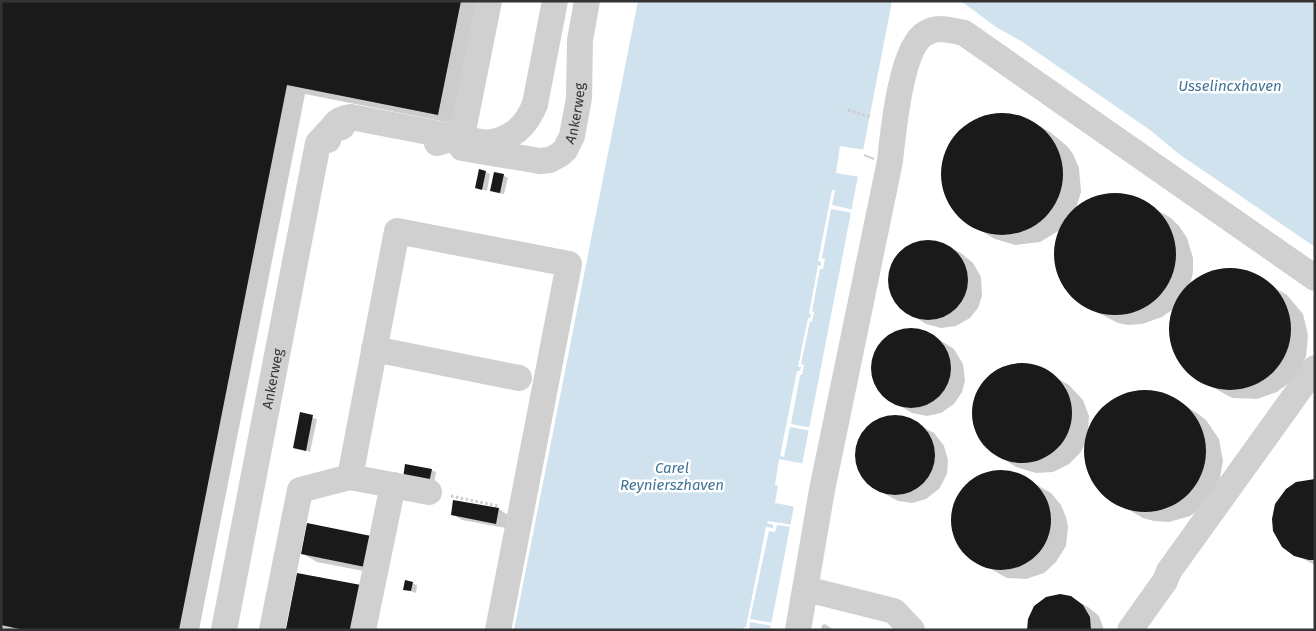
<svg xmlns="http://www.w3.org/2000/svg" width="1316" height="631" font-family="'Fira Sans',sans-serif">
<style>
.water{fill:#cfe2ee}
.pier{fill:#fff}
.shadow{fill:#0003}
.building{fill:#1a1a1a}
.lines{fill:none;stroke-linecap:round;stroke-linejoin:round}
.path{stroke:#cdcdcd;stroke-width:3;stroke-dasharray:2.5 2.5;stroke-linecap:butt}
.minor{stroke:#d0d0d0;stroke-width:26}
.minor-bridge{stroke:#d0d0d0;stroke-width:26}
.labels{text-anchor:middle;stroke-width:5;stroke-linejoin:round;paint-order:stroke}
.street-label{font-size:14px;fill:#333;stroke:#fff}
.water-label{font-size:15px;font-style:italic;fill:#3f7597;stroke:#fff}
</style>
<rect width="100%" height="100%" fill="#fff"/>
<path class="water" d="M638,1h254l-122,629h-256z
M961,1h354v246l-136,-93 -29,-24 -129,-89 -25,-14z"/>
<path class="pier" d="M840,146l26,4 -6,27 -24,-4z
M832,190h3l-3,15 22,5v3l-23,-4 -9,49 3,1 -2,10h-3l-8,42 2,1 -2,10 -2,-1 -9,43 3,1 -2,10h-2l-9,49 21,4 -1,3 -21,-4 -6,30 -4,-1 17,-85h3l1,-4h-3l10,-49h2l1,-4h-2l9,-49 3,1v-4l-3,-1z
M779,459l26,5 -9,43 -21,-4 3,-17 -3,-1z
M768,521l25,4 -1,2 -15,-2 -2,7 -6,-1 -19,88 23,4v3l-23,-4 -1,8h-6l1,-3h2l20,-100 7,1v-3l-6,-2z"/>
<path class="shadow" d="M1,1h480l-25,123 -151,-30 -106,536h-198z
M996,115h14l21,6 19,11 17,14 6,8 6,14 2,24 -5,16 10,-7 20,-6 10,-1 18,3 37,21 8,8 8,12 6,20v14l-3,13 14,-10 21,-5h11l14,3 37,22 16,19 5,21 -2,22 -12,22 -17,13 -20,7 -25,-1 -38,-21 -8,-7 -8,-12 -7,-20 -1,-11 2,-14 4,-6 -14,10 -20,7 -14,1 -10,-2 -35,-18 -9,-7 -13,-17 -4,-10 -2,-14 2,-21 3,-6 -20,12 -25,3 -20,-6 -19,-11 -17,-13 -13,-21 -4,-22 5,-21 9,-15 8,-7 12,-9z
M864,154l10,4v2l-10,-4z
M486,172l4,2 -3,17 -11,-4z
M503,175l5,3 -4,16 -8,-1 -4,-2z
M931,241l15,4 15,8 12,10 8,14 1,19 -4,12 -8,10 -14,8 -15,2 -15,-4 -28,-18 -7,-14 -2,-16 5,-15 13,-14 11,-5z
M912,329l15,3 27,17 9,15 2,17 -3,11 -8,12 -13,9 -14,3 -15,-3 -27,-17 -9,-11 -4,-15 3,-17 10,-14 10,-7z
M1014,365l21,1 34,19 14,15 6,16 -1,16 12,-21 18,-13 14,-5 11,-1 22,3 14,7 18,11 9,7 13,19 4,22 -4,22 -16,24 -13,9 -21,6 -15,-1 -11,-3 -38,-22 -14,-18 -6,-21 1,-16 -5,11 -12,12 -16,8 -17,1 -20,-6 -27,-17 -9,-11 -5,-12 -1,-21 7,-19 14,-14z
M301,414l16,5 -7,33 -15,-5z
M892,416l14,2 28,15 10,13 4,14 -1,14 -8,15 -13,10 -14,4 -14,-2 -28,-15 -9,-11 -5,-13 1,-17 8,-15 11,-9z
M431,470l5,2 -2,12 -26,-4z
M996,471l19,2 36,20 10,12 5,12 2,10 -2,19 -10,16 -12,11 -18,6 -19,-1 -36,-20 -11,-11 -8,-22 2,-19 9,-17 14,-12z
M1315,481v84l-25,-13z
M499,509l9,6 -2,13 -44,-8 -10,-6z
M385,545l-6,29 -62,-12 -14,-8z
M412,583l5,2 -1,8 -12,-4z
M1073,599l15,8 11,9 5,14h-75z
M825,624l6,4v2h-10l1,-5z
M287,629l81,1h-79z"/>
<path class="building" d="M1,1h460l-23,114 -151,-30 -108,545h-155l-23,-5z
M941 174a61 61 0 1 1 122 0a61 61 0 1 1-122 0Z
M479,169l7,2 -4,19 -7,-2z
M494,172l10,2 -4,19 -10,-2z
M1054 254a61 61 0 1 1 122 0a61 61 0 1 1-122 0Z
M888 280a40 40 0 1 1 80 0a40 40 0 1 1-80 0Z
M1169 329a61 61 0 1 1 122 0a61 61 0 1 1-122 0Z
M871 368a40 40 0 1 1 80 0a40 40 0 1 1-80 0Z
M972 413a50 50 0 1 1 100 0a50 50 0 1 1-100 0Z
M1084 451a61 61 0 1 1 122 0a61 61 0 1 1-122 0Z
M300,412l13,3 -7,36 -13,-3z
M855 455a40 40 0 1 1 80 0a40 40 0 1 1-80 0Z
M405,464l27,5 -3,14 -26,-5z
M951 520a50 50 0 1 1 100 0a50 50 0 1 1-100 0Z
M1315,479v81h-6l-15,-4 -12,-9 -9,-16 -1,-12 3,-15 11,-15 10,-7z
M453,500l46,8 -3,16 -45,-9z
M307,523l64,13 -6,31 -64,-13z
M297,573l64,12 -8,45 -67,-1z
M405,580l8,2 -2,9 -8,-1z
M1060,594l11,2 12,9 7,12 1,13h-64l1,-11 6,-13 12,-9z"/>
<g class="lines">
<path class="path" d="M848,110l23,7
M451,496l47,10"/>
<g class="minor">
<path d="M535,104l20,-103"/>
<path d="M437,143l16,-5 10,-7 26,-130"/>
<path id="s1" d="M462,148l78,13 10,-1 9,-5 6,-5 7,-14 7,-38 1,-58 7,-39"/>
<path d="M374,349l145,29"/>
<path d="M350,477l79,15"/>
<path d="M806,589l88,22 18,19"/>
<path id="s2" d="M224,630l94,-487 11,-12 13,-4"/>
<path d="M272,630l28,-140 50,-13 47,-246 172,33 -71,366"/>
<path d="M363,630l30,-145"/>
<path d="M798,630l24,-140 68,-329c3,-28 11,-115 36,-128 13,-7 25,-3 38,0l351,245"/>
<path d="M1130,630l35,-49 4,-10 146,-203"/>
</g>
<path class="minor-bridge" d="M328,140c3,-14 8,-21 23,-23l135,26c25,-3 40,-16 49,-39"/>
</g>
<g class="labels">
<g class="street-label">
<text dy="5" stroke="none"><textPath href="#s1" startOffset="146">Ankerweg</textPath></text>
<text dy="5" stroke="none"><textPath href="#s2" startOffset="256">Ankerweg</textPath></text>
</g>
<g class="water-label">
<text x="1230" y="91">Usselincxhaven</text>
<text x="672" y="473">Carel<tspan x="672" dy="17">Reynierszhaven</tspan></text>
</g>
</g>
<rect width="1316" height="631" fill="none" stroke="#333333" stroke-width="5"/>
</svg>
